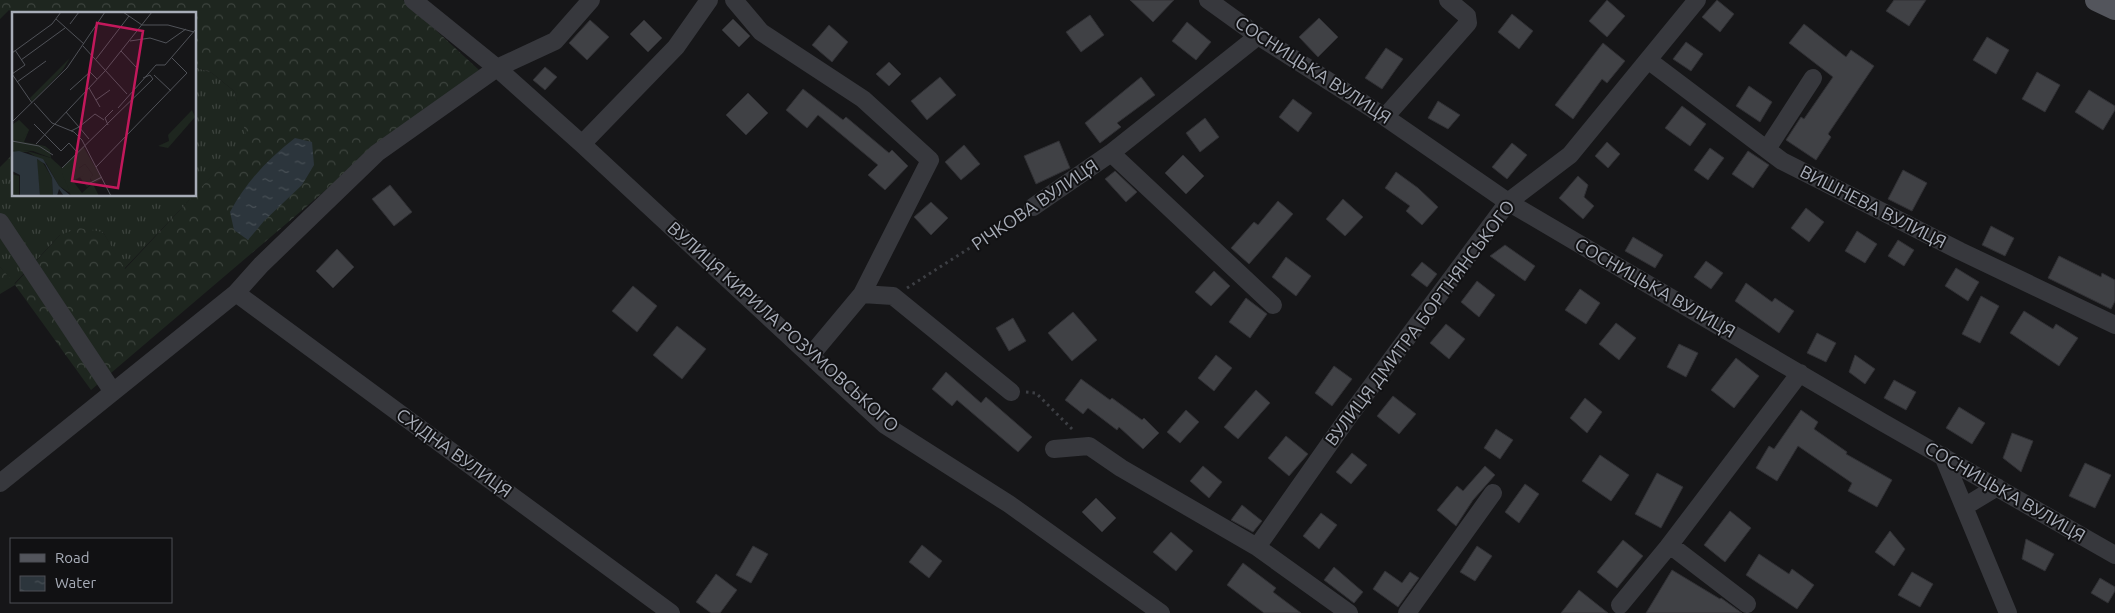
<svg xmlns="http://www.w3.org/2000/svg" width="2115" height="613" font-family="Ubuntu,sans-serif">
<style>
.grass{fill:url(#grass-tufts)}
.forest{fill:url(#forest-crowns)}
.water{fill:url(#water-ripples)}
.building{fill:#404145;stroke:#303034}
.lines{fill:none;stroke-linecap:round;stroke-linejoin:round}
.path{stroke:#3d3f44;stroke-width:3;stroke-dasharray:2.5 4;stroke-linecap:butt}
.minor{stroke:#37383d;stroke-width:18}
.major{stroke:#53555c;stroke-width:22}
.labels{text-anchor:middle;stroke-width:4;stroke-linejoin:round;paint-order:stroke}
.street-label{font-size:18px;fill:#a8adb8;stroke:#111113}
.inset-road{fill:none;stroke:#505258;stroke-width:1}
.view{fill:#c2185b;fill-opacity:0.15;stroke:#c2185b;stroke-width:2.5}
.inset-edge{fill:none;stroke:#a8adb8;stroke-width:2.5}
</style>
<defs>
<pattern id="grass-tufts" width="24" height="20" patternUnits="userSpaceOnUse" patternTransform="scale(1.25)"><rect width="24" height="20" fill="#1e261f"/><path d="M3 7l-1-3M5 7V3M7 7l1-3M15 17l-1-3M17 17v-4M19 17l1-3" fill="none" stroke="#3c433d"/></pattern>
<pattern id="forest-crowns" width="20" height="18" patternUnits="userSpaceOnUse" patternTransform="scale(1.25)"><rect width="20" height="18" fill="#1e261f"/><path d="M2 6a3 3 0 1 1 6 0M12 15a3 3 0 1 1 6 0" fill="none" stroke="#3c433d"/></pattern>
<pattern id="water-ripples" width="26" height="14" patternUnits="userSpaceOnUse" patternTransform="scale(1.25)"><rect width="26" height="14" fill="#2c353c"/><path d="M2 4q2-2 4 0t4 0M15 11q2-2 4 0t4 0" fill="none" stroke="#485056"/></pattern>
</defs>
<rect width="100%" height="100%" fill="#161618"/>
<path class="grass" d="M195,67l17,6 22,18 14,47 -53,56z
M14,153v42h180l-70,74 -21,-37 -43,3 -46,49 -14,-17v-100z"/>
<path class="forest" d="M0,0h403l76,70 -125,96 -263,224 -76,-105 -15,9v-27l15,17 45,-49 19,-7 24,4 22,37 122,-131 -13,-47 -22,-18 -17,-6v-53h-181l-5,-4 -9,9z"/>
<path class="water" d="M295,138l17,4 2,23 -12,20 -38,36 -16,19 -14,-10 -4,-18c16,-30 38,-53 65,-74z"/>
<path class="building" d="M1130,0h44l-21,22z
M1607,0l18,16 -18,21 -18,-16z
M1717,0l17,14 -14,18 -18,-15z
M1894,0h32l-17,26 -23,-15z
M1512,14l21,17 -14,18 -21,-17z
M1090,15l14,20 -23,17 -15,-20z
M1319,18l19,19 -20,20 -19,-20z
M733,19l17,17 -11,11 -17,-17z
M590,20l19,17 -22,23 -18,-17z
M644,20l18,18 -14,14 -18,-18z
M1187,22l24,20 -15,18 -24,-19z
M1804,24l42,33 5,-7 23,16 -46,68 3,3 -15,23 -30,-20 15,-23 3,2 29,-42 -44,-34z
M829,25l19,17 -16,20 -20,-17z
M1987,37l22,13 -13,24 -23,-14z
M1686,42l17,12 -12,17 -18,-12z
M1603,43l22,18 -18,22 -5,-4 -29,40 -18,-14z
M1386,48l17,11 -21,30 -17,-11z
M889,62l12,12 -12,12 -13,-12z
M545,67l12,10 -12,13 -12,-10z
M2037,72l23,13 -15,27 -23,-13z
M940,77l16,18 -29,25 -16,-19z
M1141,77l14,18 -38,28 4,4 -21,16 -15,-20z
M1749,86l23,16 -12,20 -24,-16z
M803,89l40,31 3,-3 43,36 3,-3 16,16 -23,24 -17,-15 10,-10 -60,-50 -11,13 -21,-18z
M2089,90l26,16v4l-12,20 -28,-18z
M748,93l20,20 -22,22 -20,-20z
M1293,99l19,14 -14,19 -19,-15z
M1438,101l22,14 -12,14 -20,-11z
M1682,106l24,18 -16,22 -25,-18z
M1205,118l14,19 -19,15 -14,-19z
M1059,141l11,27 -34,16 -12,-28z
M1607,142l13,12 -12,14 -13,-12z
M1512,143l15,12 -20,24 -15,-12z
M964,145l16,19 -19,16 -16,-18z
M1710,148l14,10 -16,22 -14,-10z
M1748,151l21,14 -16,23 -21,-14z
M1183,155l21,21 -18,18 -21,-21z
M1903,170l24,13 -15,28 -24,-12z
M1115,171l22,21 -11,10 -21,-23z
M1396,172l22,16 20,19 -16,18 -16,-14 4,-5 -25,-18z
M1578,176l10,9 -4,12 10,9 -11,13 -24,-21z
M390,185l22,27 -18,14 -22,-27z
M1343,199l20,18 -18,19 -19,-17z
M1278,201l15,13 -44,50 -18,-16 23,-26 4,3z
M931,202l17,16 -17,17 -17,-18z
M1806,208l18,14 -15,20 -18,-14z
M1991,226l23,12 -9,18 -23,-11z
M1857,231l20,13 -12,19 -20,-12z
M1633,237l30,18 -8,13 -30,-17z
M1898,240l16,10 -10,16 -16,-10z
M1505,245l30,21 -10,15 -35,-25z
M337,249l17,18 -21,21 -17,-17z
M2059,256l42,21 1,-4 13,7v21l-4,8 -63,-31z
M1286,257l25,19 -15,20 -24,-19z
M1706,261l17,12 -12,16 -17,-12z
M1422,262l15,12 -10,13 -16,-12z
M1956,268l23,14 -11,19 -23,-15z
M1214,271l16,15 -19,20 -16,-14z
M1477,281l18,14 -16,22 -18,-15z
M1746,283l26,19 3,-4 19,13 -15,22 -44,-32z
M633,286l24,20 -20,26 -25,-21z
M1580,289l20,14 -14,21 -21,-14z
M1981,296l18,10 -19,37 -18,-9z
M1246,298l21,16 -17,24 -21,-16z
M2024,311l29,18 3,-5 22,14 -19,28 -49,-33z
M1073,312l24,28 -25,21 -24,-28z
M1013,318l13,23 -17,10 -13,-23z
M1616,323l20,15 -17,22 -20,-16z
M1446,324l19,15 -16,20 -19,-16z
M677,326l29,23 -24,30 -29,-24z
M1817,333l19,10 -10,19 -19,-9z
M1679,344l19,9 -12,24 -19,-10z
M1216,355l16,13 -18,23 -16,-13z
M1855,355l20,14 -10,15 -16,-12z
M1736,358l23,18 -25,32 -23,-18z
M1334,366l18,13 -20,27 -17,-13z
M946,372l35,31 5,-6 46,40 -14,15 -61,-52 -5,6 -20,-17z
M1081,379l29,21 2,-2 30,22 2,-2 15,15 -16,16 -24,-22 -2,3 -29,-22 -5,6 -18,-14z
M1894,380l22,12 -10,18 -22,-12z
M1256,390l14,13 -32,36 -14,-12z
M1393,396l23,18 -17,20 -22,-18z
M1585,398l17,14 -15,21 -17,-15z
M1959,407l26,16 -13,21 -26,-16z
M1186,410l13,12 -19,21 -13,-11z
M1801,410l17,12 -4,7 33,23 -1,2 46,26 -15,27 -29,-16 4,-8 -54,-37 -21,35 -21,-13 13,-22 5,3z
M1496,429l17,11 -13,19 -16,-11z
M2012,433l21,8 -12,31 -18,-14z
M1286,436l22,18 -19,22 -21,-18z
M1352,453l15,12 -16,19 -15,-12z
M1600,455l29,20 -18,26 -29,-20z
M2085,463l26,12 -16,33 -26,-12z
M1203,466l19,16 -13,16 -19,-17z
M1485,466l10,9 -22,25 -17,26 -19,-16 20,-24 6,5z
M1657,473l26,14 -22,41 -26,-14z
M1525,484l14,10 -20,29 -14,-11z
M1096,498l20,20 -14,14 -20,-20z
M1242,505l20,16 -9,11 -22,-12z
M1730,511l21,17 -26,34 -21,-17z
M1321,513l16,12 -18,24 -16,-13z
M1890,531l15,18 -11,17 -19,-14z
M1171,532l22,19 -17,20 -23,-19z
M2026,539l28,15 -9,17 -23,-12z
M1623,540l20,16 -26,32 -20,-16z
M922,545l20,16 -13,17 -20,-16z
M753,546l15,8 -17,29 -15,-8z
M1477,546l15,10 -17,25 -15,-9z
M1759,554l30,20 3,-5 22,16 -17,24 -51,-34z
M1243,563l33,25 -3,4 28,21h-37l-37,-28z
M1334,567l29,25 -9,11 -30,-23z
M1672,570l48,29 1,-1 21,15h-96z
M1385,571l17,12 8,-11 9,6 -21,29 -25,-18z
M1912,572l21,12 -13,23 -22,-12z
M716,574l21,16 -17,23h-9l-15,-11z
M2100,578l15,9v4l-7,12 -17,-10z
M1579,590l29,23h-47z"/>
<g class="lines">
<path class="path" d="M907,288l113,-72
M1026,392l10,1 38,38"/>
<path class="minor" d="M413,0l84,68 85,76 303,281 124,79 152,109
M734,0l27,32 102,67 67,61 -68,134
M1208,0l50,36 127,81 123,85 374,220 233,133
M1648,60l134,101 178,90 155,74
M1385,117l83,-94 -1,-7 -19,-16
M582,144l94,-97 33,-47
M1767,149l46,-71
M1111,153l162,152
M1033,207l78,-54 147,-117
M0,222l113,170
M236,293l435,320
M811,355l51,-61 31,2 118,96
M1054,449l35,-3 32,22 136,79 92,66
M1943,456l65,157
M0,483l236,-190 25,-28 116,-112 120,-85 58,-27 36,-41
M1964,507l33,-20
M1670,545l77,59
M1257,547l90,-128 161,-217 62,-47 127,-155
M1620,605l48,-58 132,-174
M1407,613l86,-120"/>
<path class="major" d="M2096,0l19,9"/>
</g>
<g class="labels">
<g class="street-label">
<text transform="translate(1313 70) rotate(33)" y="6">СОСНИЦЬКА ВУЛИЦЯ</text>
<text transform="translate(1035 205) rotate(-34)" y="6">РІЧКОВА ВУЛИЦЯ</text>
<text transform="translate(1873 207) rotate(27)" y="6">ВИШНЕВА ВУЛИЦЯ</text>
<text transform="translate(1655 288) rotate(30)" y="6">СОСНИЦЬКА ВУЛИЦЯ</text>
<text transform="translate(1420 323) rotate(-53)" y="6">ВУЛИЦЯ ДМИТРА БОРТНЯНСЬКОГО</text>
<text transform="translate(783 327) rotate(42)" y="6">ВУЛИЦЯ КИРИЛА РОЗУМОВСЬКОГО</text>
<text transform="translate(454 453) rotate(36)" y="6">СХІДНА ВУЛИЦЯ</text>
<text transform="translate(2005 492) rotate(30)" y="6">СОСНИЦЬКА ВУЛИЦЯ</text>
</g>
</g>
<g transform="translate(12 12)">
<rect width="184" height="184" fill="#161618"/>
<path d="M58,46l-8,13 -30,31 -2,-4zM5,136l34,10 11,10 8,25 -11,-7 -13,-23 -18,-11h-16zM24,147l6,2 10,17 1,18h-13zM73,152l8,11 -3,4 3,4 -6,4 -8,-11 -1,-7z" fill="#1e261f"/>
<path d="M180,98l3,7 -27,31 -10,-2 11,-5 -1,-6zM7,108l10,10 -5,12 21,4 5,4 1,8 -18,-7 -21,-1v-25zM71,134l19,33 -9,5 6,12h-28l-9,-23v-5zM73,152l8,11 -3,3 3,5 -11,10 -9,-12 11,-6 -5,-7zM0,162l7,2v20h-7z" fill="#1e261f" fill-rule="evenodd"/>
<path d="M7,108l10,10 -6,9 -11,1v-15z" fill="#1e261f"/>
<path d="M7,139l24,8 16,27 12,10h-7l-5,-7 -2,7h-4l-1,-18 -7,-14 -8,-5 3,37h-20v-21l-8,-4v-19z" fill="#2c353c"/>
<path class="inset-road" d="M111,0l19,13h26l26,7M44,7l28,25M58,12l9,-12M118,29l20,-3 16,5 20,-14M71,34l44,48M109,39l15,16M0,41l40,-29 9,-12M84,47l33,-43M9,48l44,-32M0,62l20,29M0,62l13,-9 -10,-15M142,63l17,16M5,70l29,-21M77,76l11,19M58,78l20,-18 7,7M84,88l14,-10M22,91l18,20 22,9 8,8 29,56M106,96l38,-43h9l31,-36M54,100l13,15 16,-13 9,6M0,110l55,-54 38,-56M22,112l27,27 8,-8 7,8M96,113l-3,-7 8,-8M59,119l8,-4 10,12M0,129l27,5 14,9M24,132l69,-73 47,-59M84,155l91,-94 -15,-15M50,156l91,-89 -3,-4 -7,3M76,172l14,-7"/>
<path class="view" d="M85,11l46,8 -25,157 -46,-7z"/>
<rect width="184" height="184" class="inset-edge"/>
</g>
<rect x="10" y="538" width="162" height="65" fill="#111113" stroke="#4d4f55"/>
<rect x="20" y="554" width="25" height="8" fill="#53555c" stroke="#4d4f55"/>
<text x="55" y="563" font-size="15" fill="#a8adb8">Road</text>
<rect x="20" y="576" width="25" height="15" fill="url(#water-ripples)" stroke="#4d4f55"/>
<text x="55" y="588" font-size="15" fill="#a8adb8">Water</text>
</svg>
